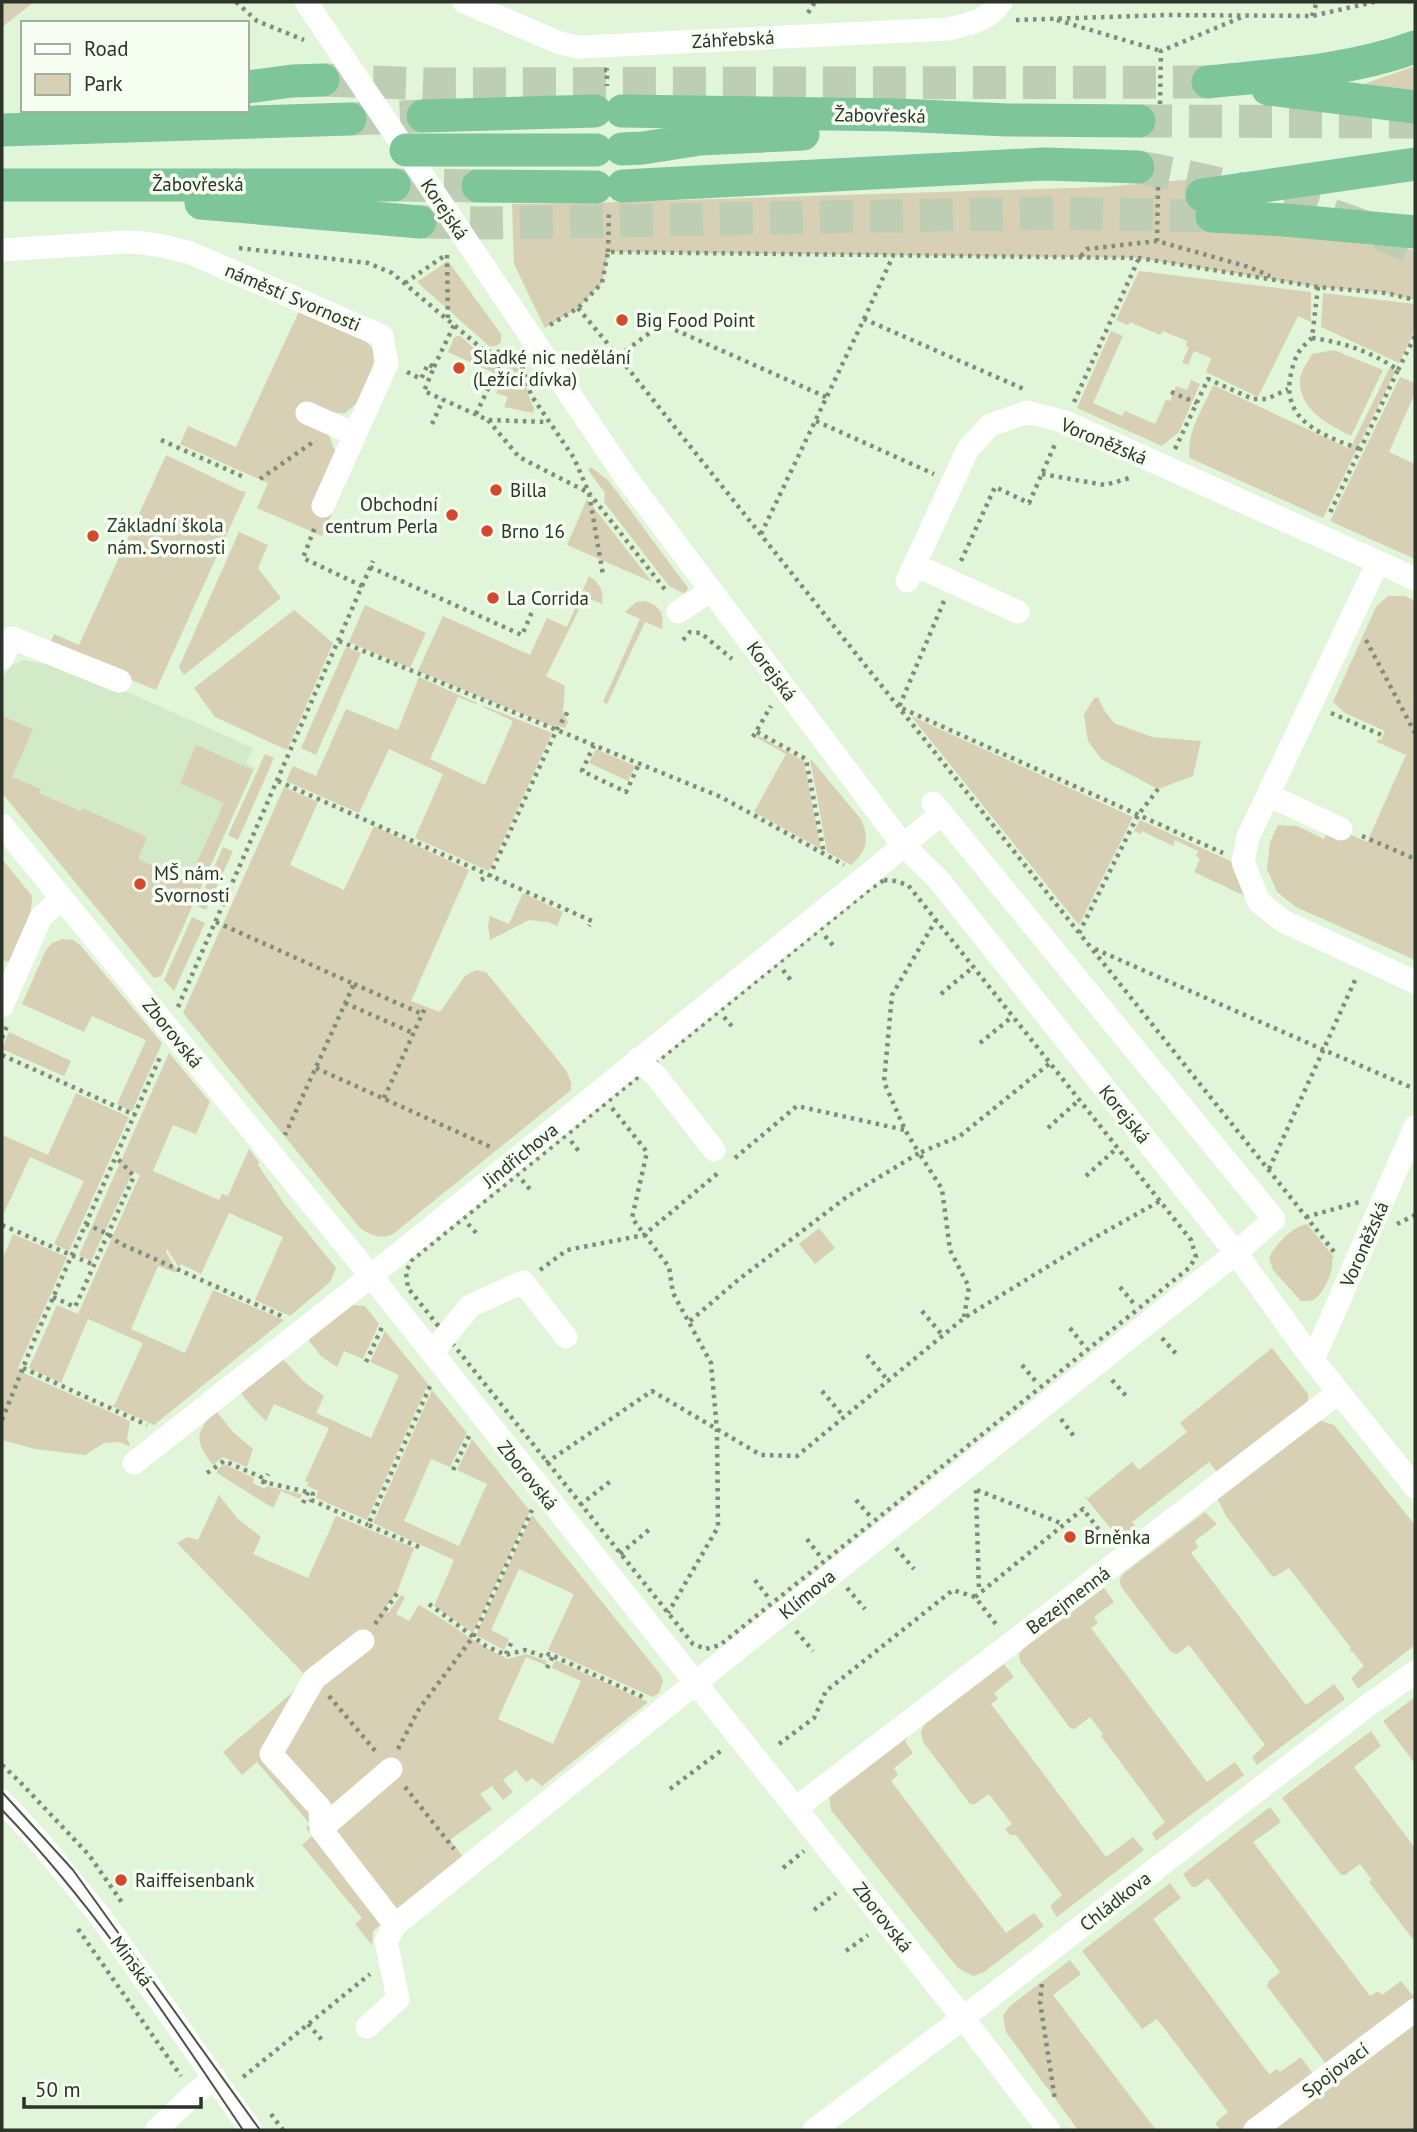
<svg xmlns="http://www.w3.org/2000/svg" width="1417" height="2132" font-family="'PT Sans',sans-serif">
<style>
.built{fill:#d3eac8}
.green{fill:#d7d0b4}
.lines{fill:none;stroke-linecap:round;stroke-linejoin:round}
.highway-tunnel{stroke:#bdceb5;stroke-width:33;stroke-dasharray:33 17;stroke-linecap:butt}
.path{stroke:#808d7a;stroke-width:4.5;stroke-dasharray:3.5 5;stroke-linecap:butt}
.minor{stroke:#fff;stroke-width:23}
.highway{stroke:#7ec599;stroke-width:33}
.tram{stroke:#4c5547;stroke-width:2}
.poi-dot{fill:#d4492e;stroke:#f6fef2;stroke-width:2.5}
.labels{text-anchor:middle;stroke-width:7;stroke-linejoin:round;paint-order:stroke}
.street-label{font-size:19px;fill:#2c3328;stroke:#f6fef2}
.poi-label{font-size:19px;fill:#2c3328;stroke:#f6fef2;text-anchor:start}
</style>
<rect width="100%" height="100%" fill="#e1f5d8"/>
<path class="built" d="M23,660l23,4 68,28 2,-5 137,61 -7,15 9,5 -94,208 -7,2 -152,-185v-115l10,-13z"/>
<path class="green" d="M2,2h32l-32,25z
M1415,66v28l-51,-10z
M1196,179l21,48 198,23v50l-29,-7 -68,-6 -179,-29 -530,-6 -7,31 -24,25 -33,20 -31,-64 -2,-60 75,-1 515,-16z
M448,261l53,73v8c-4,4 -6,5 -12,4l-72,-64z
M1139,271l172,21v30l-13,-6 -40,81 -52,-25 5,-14 -17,-7 -6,14 -6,-3 7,-14 -3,-2 1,-5 -24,-10 -3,4 -30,-13 -2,3 -12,-5z
M1323,293l92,11v26l-16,33 -78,-36z
M302,305l53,24 18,20c2,38 2,39 -28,64l-25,-1 15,39 26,-3 -39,88 -65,-28 11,-25 -88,-39 8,-18 48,21z
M1111,331l12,5 -30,67 29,13 3,-5 30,13 11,-24 4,1 6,-15 11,4 4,-10 9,4 -21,48 -17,14 -85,-38z
M457,336h3l36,31 -2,6 -46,-21 6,-14z
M1334,350l49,20 -32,66c-23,-12 -52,-26 -51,-56 0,-8 8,-18 12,-26z
M510,365h5c10,9 12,31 19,43l-1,5 -29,-6 4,-10 -12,-4 10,-24z
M1390,367l6,3 -73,148 -133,-60c-5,-24 14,-51 23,-73l137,64z
M1400,377l15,6v10l-26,59 26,12v95l-85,-38z
M166,455l75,36 5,1 -90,198 -107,-44 5,-12 25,11z
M591,467l17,13 80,108 -2,4 -3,1 -14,-7 -65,-84 1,-9 -17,-23z
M587,499l65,83 -85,-37z
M239,532l29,13 -10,23 23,30 -97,77 -5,-8z
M589,576c11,8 15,14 13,28l-17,-7 -39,79 19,10 -2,25 5,11 -3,6 -9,-3 -2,2 -136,-56 25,-55 87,39 17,-37 20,9z
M1388,596h17l10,5v96l-2,4 2,1v258l-119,-53 -19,-15 -10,-23 3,-27 8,-17 19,1 27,13 6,-13 37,16 39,-87 -29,-13 1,-3 3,1 4,-9 -40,-18 -12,-11 43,-95z
M644,601c15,3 21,13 18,28l-17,-7 -38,82 -4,-2 37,-83 -15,-7 11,-10z
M365,605l61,28 -16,35 -61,-26z
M294,610l39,33 -46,107 -72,-33 -21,-29z
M346,647l15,6 -45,102 -15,-7z
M419,677l58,26 -1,1 -18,-7 -28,62 55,26 28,-64 -30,-14 1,-1 68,27 -63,138 -74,-33 28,-64 -54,-25 -30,64 -73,-32 7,-15 23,10 30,-67 52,21z
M1098,697l6,13 10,13 38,14 49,4 -8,35 -35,13 -57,-30 -13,-18 -4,-26 10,-17z
M2,716l31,13 -21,48 29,12 -2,4 41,18 2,-3 65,29 -9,22 50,23 36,-79 -44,-20 16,-38 57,25 -92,206 -7,2 -152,-185z
M911,716l222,101 -54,108z
M759,736l45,25 17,88 -67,-37 32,-58 -29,-16z
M596,749l39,17 -7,15 -39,-18z
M265,754l9,4 -36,82 -10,-5z
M810,758l50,60c10,19 8,33 -9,47l-24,-13z
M284,787l34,15 -28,63 54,25 30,-64 95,44 -58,131 29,11 25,-36 11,-6 10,2 80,98 5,12v8l-178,144c-13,6 -22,1 -33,-6l-177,-215z
M1140,820l97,44 8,32 -51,-24 6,-13 -4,-3 2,-5 -23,-11 -2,6 -31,-15 -1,3 -7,-3z
M223,847l10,4 -27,59 -9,-4z
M2,859l30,37 -1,16 -22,50 -7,-2z
M523,893l40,19 -6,14 -11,-5 -1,1 -16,-2 -39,20 -2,-14 2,-10 19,8z
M192,917l13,6 -31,68 -10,-11z
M63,939l10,1 8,6 81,97 -30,68 -15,-7 29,-64 -54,-24 -8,16 -62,-28 24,-54 6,-7z
M9,1032l62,29 -7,15 -62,-27z
M169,1053l41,49 -14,32 -23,-9 -20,46 66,29 3,-6 6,2 21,-47 10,13 -1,3 27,40 51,63 -6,14 -40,34 -35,-16 28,-63 -54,-24 -28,61 -20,-10 -2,3 -12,-18 -1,3 11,19 -1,2 -18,-7 -27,63 54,24 28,-63 71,30 -130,105 -42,-19 3,-2 28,-61 -55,-24 -27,64 -32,-15 28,-63 21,9 62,-139 -7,-4 -42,90 -12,-6z
M76,1093l53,24 -60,134 -15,-7 30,-63 -54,-24 -28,60v-82l46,20z
M1307,1224l27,33 -2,2c2,12 -8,35 -19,41 -3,1 -9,1 -12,1l-28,-31 -4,-12c7,-14 23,-31 38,-34z
M819,1228l16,20 -20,16 -16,-20z
M13,1234l54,23 -49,111 8,6 104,47 -3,18 3,5 -2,2 -9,-4 -15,1 -19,12 -50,-6 -33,-9v-180z
M355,1305l10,1 14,18 -16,35 -19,-8 -7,16 -16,-11 -14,-18 41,-32z
M385,1331l43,53 -61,136 -51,-22 2,-7 -11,-5 1,-4 -3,-1 24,-53 -55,-24 -8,17 -14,-14 -12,-15 42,-34 22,24 20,14 -8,17 55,25 28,-63 -29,-13z
M1272,1348l36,46v11l-88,71 -11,-14 -77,60 8,10 -13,16 -43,-52 4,2 44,-36 7,8 48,-38 -7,-9z
M432,1390l35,43 -17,34 -19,-8 -27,62 55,25 28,-62 -30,-14 15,-31 58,72 -57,122 -39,-27 20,-46 -81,-37z
M216,1411l17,21 20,17 -6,18 -24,-10 -10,8c-19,-23 -18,-34 3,-54z
M1321,1421l13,4 81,100v120l-57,44 -7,-11 13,-12 -11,-14 -4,-2 2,-2 -62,-80 -15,9 -3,-2 -45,-59 -10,-20 97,-73z
M224,1464l30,14 -1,5 12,6 1,-3 36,8 -2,5 -19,-8 -8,17 -56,-35v-3z
M219,1495l18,23 24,19 -8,17 55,24 28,-62 78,32 -17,44 -12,16 3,5 13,-18 4,2 -9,17 13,7 10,-16c31,17 57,40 89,54l18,-5 21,7 -2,4 -19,-8 -28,62 55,25 28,-63 -29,-13 3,-8 93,42 -106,84 -10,-8 -6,4 -10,-12 -13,10 10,12 -10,8 -11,-14 -12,8 12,15 -42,31 14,18 -91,73 -1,14 -17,-21 7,-6 -60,-73 10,-9 -6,-8 4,-4 -53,-62 -15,13 -19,-23 69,-59 13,-18 -128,-132 11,-6 10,3z
M1205,1512l12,12 -22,17 3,6 -7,6 115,152 28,-21 11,15 -88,66 -5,-8 13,-12 -76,-100 -12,9 -6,-2 -49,-64c-3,-6 -3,-9 1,-14z
M532,1515l128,159 3,7 -4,12 -6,4 -105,-47 26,-56 -55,-25 -28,61 18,9 -5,11 -28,-15z
M1104,1588l10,14 -20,15 4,6 -7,5 116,154 28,-20 9,13 -88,66 -4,-8 13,-11 -64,-86 2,-2 -13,-17 -16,12 -4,-1 -50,-67 -1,-7 5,-6z
M1004,1664l10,13 -20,16 4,6 -7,5 115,153 27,-20 11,13 -87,67 -7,-11 12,-11 -46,-60h-6l-5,-6 7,-5 -23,-30 -14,10h-5l-47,-62 -2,-10 3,-7z
M1415,1697v67l-32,-43z
M1371,1731l10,15 -27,21 61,81v94l-46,-60 3,-2 -12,-16 -15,11h-4l-59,-77z
M903,1736l4,3 -2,2 8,12 -19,15 4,7 -7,6 115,152 28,-20 10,13 -60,46 -11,4 -15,-8 -127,-158 -2,-15z
M1270,1807l11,15 -28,20 117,154 8,-5 4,4 19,-14 13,16 -88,67 -59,-78 2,-5 11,-9 -72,-94 -12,9h-4l-9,-13z
M1170,1883l11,15 -28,21 116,155 8,-5 3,3 21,-15 12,17 -73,56h-20l-5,-7 13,-11 -71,-93 -15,10 -60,-78z
M1070,1960l11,14 -28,21 103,135h-78l-72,-98 -3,-16 6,-9z
M1415,2024v106h-141z"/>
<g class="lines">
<path class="highway-tunnel" d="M323,80l106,4 779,-2
M350,119l73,-3
M1139,121l276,1
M1138,167c95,18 190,40 277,82
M394,185l84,1
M420,222l72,1 564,-10 156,3"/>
<path class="path" d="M236,2l21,19 47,19
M808,13l7,-11
M1312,16l5,-14
M1016,20l151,-5 145,1 62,-14
M1057,20l104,31
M604,70h3v16
M1160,104l1,-53 81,-34
M1158,187l-1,54 92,26 21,9
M239,248l129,15 24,10 94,79h14l12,-6
M608,252l1,-41
M447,255l1,64
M1081,256l6,-7 70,-8
M405,283l42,-29
M1318,287l-6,51c-14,12 -17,18 -21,36 -11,47 33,62 69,75
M578,308l40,48
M864,319l29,-63
M550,325l28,-17 24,-25 6,-31 531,6 179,29 68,6 29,7
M1312,338c31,4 60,14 86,32l-69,145
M522,366l9,29 43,63 15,35 78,99
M434,367l20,-42
M1398,370l17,-34
M407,372l14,7 7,-15 6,3 -10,24 64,29 59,2
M1171,392l26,11
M826,397l-164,-73 -44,32 717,897
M1074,402l65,-144
M476,414l22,-46 2,-16
M488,420l31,37 70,36 14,82
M816,421l118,53
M432,424l11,-24
M161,440l85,38
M1175,449l33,-70 45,20h14l21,-10
M1042,474l63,11 28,-8
M260,479l56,-39
M761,534l103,-215 162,71
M961,561l34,-74 34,16 27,-61
M370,567l152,68 10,-23
M362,586l11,-25
M944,601l-45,106 324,146
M683,640l7,-8 11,1 31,26
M1366,640l49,93
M339,641l382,156 123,68
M1331,713l53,23
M757,732l49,27 18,95
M753,737l18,-31
M594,745l-12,26 44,21 13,-28
M278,781l314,140 -3,5
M1362,836l53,23
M481,880l9,-5 67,-146 12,-19
M884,880l11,1 13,4 283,355 5,17 -7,11 -469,377 -14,4 -13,-5 -285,-356 -2,-16 6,-12 458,-371z
M216,922l138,62 -69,151
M1079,933l59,-118 20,-26
M825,936l11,13
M1095,949l229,101 91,39
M783,970l10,13
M354,984l68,30
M941,994l31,-26
M345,1003l68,30
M178,1007l184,-421 -59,-28 12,-31
M724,1017l11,13
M2,1038l5,-12
M980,1043l32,-26
M2,1055l133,60
M316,1068l177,80
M384,1098l41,-90
M612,1108l35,44 -15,66 37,49 4,26 38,70 6,67 1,97 -50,86
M1048,1128l31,-28
M571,1141l10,13
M735,1158l62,-52 108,24
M1269,1169l87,-191
M1086,1176l31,-28
M522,1180l11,13
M1306,1217l53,-15
M86,1224l22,10 11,9 165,74
M468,1224l11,12
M1397,1224l18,-9
M2,1225l92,40
M540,1270l27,-20 77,-15 74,-62
M1120,1287l16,19
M53,1297l22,10 59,-131 -18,-19
M922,1311l21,25
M964,1317l5,-30 -19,-37 -8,-61 -23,-36 41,-17 89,-72
M690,1321l48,-41 110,-84 71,-43 -14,-23 -21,-48 8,-87 44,-75
M1070,1328l14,18
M1162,1338l16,18
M867,1355l22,27
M366,1362l17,-37
M1022,1365l16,19
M23,1368l124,57
M1112,1380l15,17
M822,1391l22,26
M1061,1419l15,20
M2,1420l33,-82 126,-283
M546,1463l106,-72 109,64 36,1 167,-138 130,-80 66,-37
M453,1470l17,-36
M207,1473l17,-12 37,16 -2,4 49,11 5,2 -2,6 57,25
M264,1483l4,-9
M976,1490l3,102
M977,1490l86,34
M856,1500l14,16
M303,1503l5,-11
M580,1505l32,-25
M807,1539l13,17
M419,1547l-51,-22 63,-141
M896,1548l18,21
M620,1554l31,-26
M755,1580l13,17
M847,1588l18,21
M975,1597l108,-88 25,33
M429,1604l57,42 20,9 19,-5 21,7 3,-3 96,44
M375,1624l24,-33
M796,1631l17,20
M506,1654l7,-15
M547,1668l6,-12
M329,1696l48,57
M779,1744l35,-26 12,-27 127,-101 22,7 23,30
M398,1749l21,-40 54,-72 59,-127
M2,1765l17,16 70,74 34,49
M405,1787l49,62
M670,1789l52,-39
M783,1868l21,-17
M814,1910l22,-17
M78,1929l103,147
M846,1951l22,-16
M1042,1984l-2,18 15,98
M308,2024l14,16
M243,2077l127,-103
M271,2114l12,16"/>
<path class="minor" d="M306,2l318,473 279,370 35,34 298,374 77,107 102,127
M464,2l96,41 19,4 370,-18c22,-6 38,-7 52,-27
M2,250l124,-8c21,0 41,5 62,10l194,84 5,27 -64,143
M307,413l47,21
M1378,562l37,17
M915,565l103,47
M907,581l61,-132 22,-24 38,-13 37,10 313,140 -130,275 -5,25 16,40 24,19 132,61
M678,612l32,-21
M2,658l10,-20 108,43
M1268,795l73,34
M2,825l369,451 592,742 86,112
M2,1006l39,-89 21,-19
M638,1059l19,18 57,73
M432,1353l38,-47 53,-24 43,55
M1313,1360l102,-233
M134,1463l237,-187 503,-406 68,-57
M391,1769l-70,60 74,96
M2,1801l37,40 61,75 151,214
M796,1808l543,-416
M321,1829l-1,-21 -49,-54 43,-75 49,-38
M367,2027l31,-28 -12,-58 9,-16 334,-269 507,-403 38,-34 -341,-416
M156,2130l38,-36 21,-16
M814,2130l149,-112 400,-309 52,-37
M1255,2130l160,-120"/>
<path class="highway" d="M1208,82c69,-7 142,-11 207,-35
M247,87l45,-6 31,-1
M1268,89l147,18
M622,111l276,4 109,5 132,1
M423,116l172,-5
M2,130l348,-11
M622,149l21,-1 57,-9 103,-5
M406,150h190
M2,185h392
M478,186l118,1
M623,186l421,-22 94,3
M1202,195l213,-31
M201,203l219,19
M1212,216l73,4 130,12"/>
<path class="tram" d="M2,1792l71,78 187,260
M2,1810c93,96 167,210 241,320"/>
</g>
<g class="poi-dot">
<circle cx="622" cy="320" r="7"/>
<circle cx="459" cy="368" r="7"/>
<circle cx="496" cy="490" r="7"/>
<circle cx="452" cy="515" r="7"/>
<circle cx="487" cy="531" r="7"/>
<circle cx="93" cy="536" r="7"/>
<circle cx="493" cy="598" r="7"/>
<circle cx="140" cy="884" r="7"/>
<circle cx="1070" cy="1537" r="7"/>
<circle cx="121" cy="1880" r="7"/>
</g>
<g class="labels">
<g class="street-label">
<text transform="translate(733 39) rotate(-3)" y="7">Záhřebská</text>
<text transform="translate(880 115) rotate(1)" y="7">Žabovřeská</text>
<text x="198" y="191">Žabovřeská</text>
<text transform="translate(445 209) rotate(56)" y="7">Korejská</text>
<text transform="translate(293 297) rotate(23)" y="7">náměstí Svornosti</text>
<text transform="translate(1104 441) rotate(23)" y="7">Voroněžská</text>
<text transform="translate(772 671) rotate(53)" y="7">Korejská</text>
<text transform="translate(173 1033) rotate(51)" y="7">Zborovská</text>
<text transform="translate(1125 1114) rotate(51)" y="7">Korejská</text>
<text transform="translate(520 1155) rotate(-39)" y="7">Jindřichova</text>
<text transform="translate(1364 1244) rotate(-66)" y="7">Voroněžská</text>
<text transform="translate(528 1475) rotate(51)" y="7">Zborovská</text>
<text transform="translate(807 1594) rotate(-39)" y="7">Klímova</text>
<text transform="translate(1068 1600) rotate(-37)" y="7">Bezejmenná</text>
<text transform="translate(1115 1901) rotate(-38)" y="7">Chládkova</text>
<text transform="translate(883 1917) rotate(52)" y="7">Zborovská</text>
<text transform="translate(132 1961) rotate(54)" y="7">Minská</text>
<text transform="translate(1335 2070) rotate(-37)" y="7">Spojovací</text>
</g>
<g class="poi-label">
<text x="636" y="327">Big Food Point</text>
<text x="473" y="364">Sladké nic nedělání<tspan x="473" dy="22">(Ležící dívka)</tspan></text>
<text x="510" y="497">Billa</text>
<text x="438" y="511" text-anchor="end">Obchodní<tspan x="438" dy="22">centrum Perla</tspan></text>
<text x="107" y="532">Základní škola<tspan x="107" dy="22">nám. Svornosti</tspan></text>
<text x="501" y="538">Brno 16</text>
<text x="507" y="605">La Corrida</text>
<text x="154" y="880">MŠ nám.<tspan x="154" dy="22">Svornosti</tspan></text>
<text x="1084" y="1544">Brněnka</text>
<text x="135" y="1887">Raiffeisenbank</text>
</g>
</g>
<rect width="1417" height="2132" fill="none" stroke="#2c3328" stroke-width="7"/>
<rect x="21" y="21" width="228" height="91" fill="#f6fef2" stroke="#a5ada1" stroke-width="2"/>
<rect x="35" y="44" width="35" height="10" fill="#ffffff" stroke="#a5ada1" stroke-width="2"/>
<text x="84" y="56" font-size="21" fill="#2c3328">Road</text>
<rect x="35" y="74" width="35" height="21" fill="#d7d0b4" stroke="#a5ada1" stroke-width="2"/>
<text x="84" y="91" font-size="21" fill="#2c3328">Park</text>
<path d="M24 2097v10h177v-10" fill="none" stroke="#2c3328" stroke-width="3.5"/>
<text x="35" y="2097" font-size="21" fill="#2c3328" stroke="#f6fef2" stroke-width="5" paint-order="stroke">50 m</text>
</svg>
